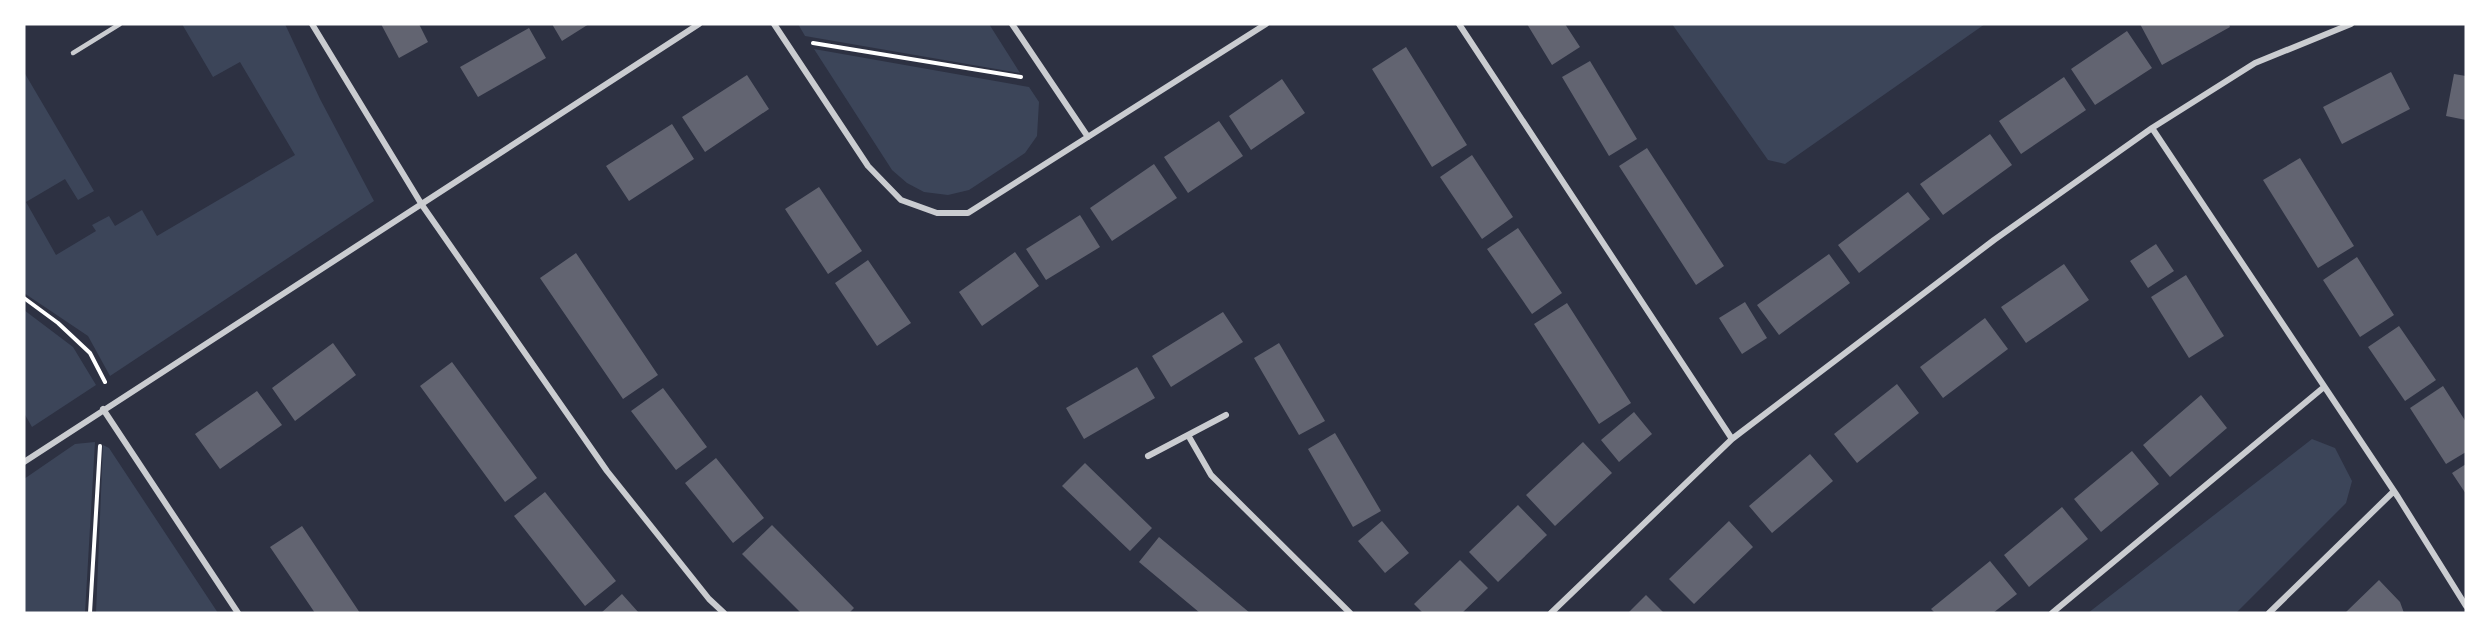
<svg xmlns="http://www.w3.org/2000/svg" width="2490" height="637" font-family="Mulish,sans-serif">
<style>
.green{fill:#3c4559}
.building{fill:#626471}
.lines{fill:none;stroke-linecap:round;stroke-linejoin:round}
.path{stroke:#fff;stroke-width:4}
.service{stroke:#caccd0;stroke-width:4.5}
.minor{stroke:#caccd0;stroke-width:6}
</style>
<rect width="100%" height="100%" fill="#2d3142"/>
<path class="green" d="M182,24h103l35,75 54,102 -264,175 -22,-40 -64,-43v-221l70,119 -16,9 -13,-21 -39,23 30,53 40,-24 -4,-6 17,-9 6,10 27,-16 15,26 138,-81 -55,-93 -27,15z
M798,24h191l31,49 -215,-37z
M1672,24h313l-200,140 -17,-4z
M814,49l215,38 10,15 -2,34 -12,17 -56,37 -21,5 -24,-3 -17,-9 -15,-13z
M24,310l49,37 23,38 -64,42 -8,-14z
M2312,439l23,9 17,33 -6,22 -110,110h-148z
M95,442l-10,171h-61v-134l51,-35z
M103,445l6,3 109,165h-122z"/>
<path class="building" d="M381,24h38l9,18 -29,16z
M552,24h37l-27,17z
M1527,24h38l15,23 -28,18z
M2140,24h89l1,3 -68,38z
M529,28l17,30 -68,39 -18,-30z
M2127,31l25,37 -57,37 -24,-36z
M1406,47l61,98 -35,22 -60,-98z
M1590,61l47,78 -28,17 -47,-79z
M2391,72l19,37 -68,35 -19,-37z
M2454,74l12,2v44l-20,-4z
M747,75l22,34 -64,43 -23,-35z
M2064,77l22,33 -65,44 -22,-33z
M1282,79l23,34 -54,37 -22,-34z
M1219,121l24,35 -55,37 -24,-36z
M672,124l22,35 -65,42 -23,-35z
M1990,134l22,31 -69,50 -23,-31z
M1647,148l77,118 -28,19 -77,-119z
M1472,155l41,62 -31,22 -42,-62z
M2300,158l54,88 -36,22 -55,-88z
M1154,164l23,34 -65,43 -22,-33z
M819,187l43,64 -34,23 -43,-65z
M1908,192l22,27 -71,54 -21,-28z
M1080,215l20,32 -54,33 -20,-31z
M1518,228l44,65 -30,21 -45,-65z
M2156,244l18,27 -26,17 -18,-27z
M1015,252l24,34 -57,40 -23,-34z
M576,253l82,122 -35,24 -83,-121z
M1829,254l21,29 -71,52 -22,-30z
M2357,257l37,58 -34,22 -37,-57z
M868,260l43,63 -34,23 -42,-63z
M2064,264l25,36 -63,43 -25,-36z
M2186,275l38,61 -35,22 -38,-61z
M1745,302l22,36 -25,16 -23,-36z
M1567,303l64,100 -32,21 -65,-100z
M1223,312l20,30 -72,45 -19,-31z
M1985,318l23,31 -65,49 -23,-31z
M2399,326l37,54 -31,21 -37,-54z
M333,343l23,32 -61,46 -23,-33z
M1279,343l46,78 -26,14 -45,-77z
M452,362l85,116 -32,24 -85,-116z
M1137,367l18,31 -71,41 -18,-31z
M1897,384l22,29 -62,50 -23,-29z
M2443,386l23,36v30l-20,12 -36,-56z
M663,388l44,59 -31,23 -45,-59z
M257,391l25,34 -62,44 -25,-35z
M2201,395l26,33 -57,49 -27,-32z
M1634,412l18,22 -33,28 -18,-22z
M1335,433l46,78 -28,16 -45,-78z
M1583,442l29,31 -57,53 -29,-31z
M2132,451l27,33 -58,48 -27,-33z
M1810,454l23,27 -61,52 -23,-27z
M716,458l48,60 -31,25 -48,-60z
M1085,463l67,65 -22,23 -68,-65z
M2466,464v30l-14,-21z
M545,492l71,89 -31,25 -71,-90z
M1518,505l29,30 -49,47 -29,-30z
M2062,507l26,32 -59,48 -25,-32z
M1382,521l27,32 -24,20 -27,-32z
M1729,521l24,26 -59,57 -25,-25z
M772,525l82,83 -5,5h-48l-59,-59z
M302,526l58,87h-45l-45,-66z
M1159,537l91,76h-50l-61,-51z
M1460,560l28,28 -26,25h-39l-9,-9z
M1990,561l27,33 -24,19h-58l-4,-4z
M2379,580l21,22 4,11h-59z
M622,594l17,19h-38z
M1646,595l18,18h-36z"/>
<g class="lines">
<path class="path" d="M813,43l208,34
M24,298l34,25 32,30 15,29
M90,613l10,-167"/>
<path class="service" d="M73,53l47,-29"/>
<path class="minor" d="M312,24l110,181 185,266 102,128 15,14
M774,24l94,142 33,34 36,13h31l298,-189
M1012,24l76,113
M1459,24l273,415
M2152,128l246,369 68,109
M103,409l135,204
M1188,435l23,40 139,138
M1148,456l78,-41
M24,462l675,-438
M1551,613l181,-174 262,-199 158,-112 103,-65 96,-39
M2052,613l272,-226
M2269,613l124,-121"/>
</g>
<rect width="2490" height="637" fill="none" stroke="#ffffff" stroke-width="51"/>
</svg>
